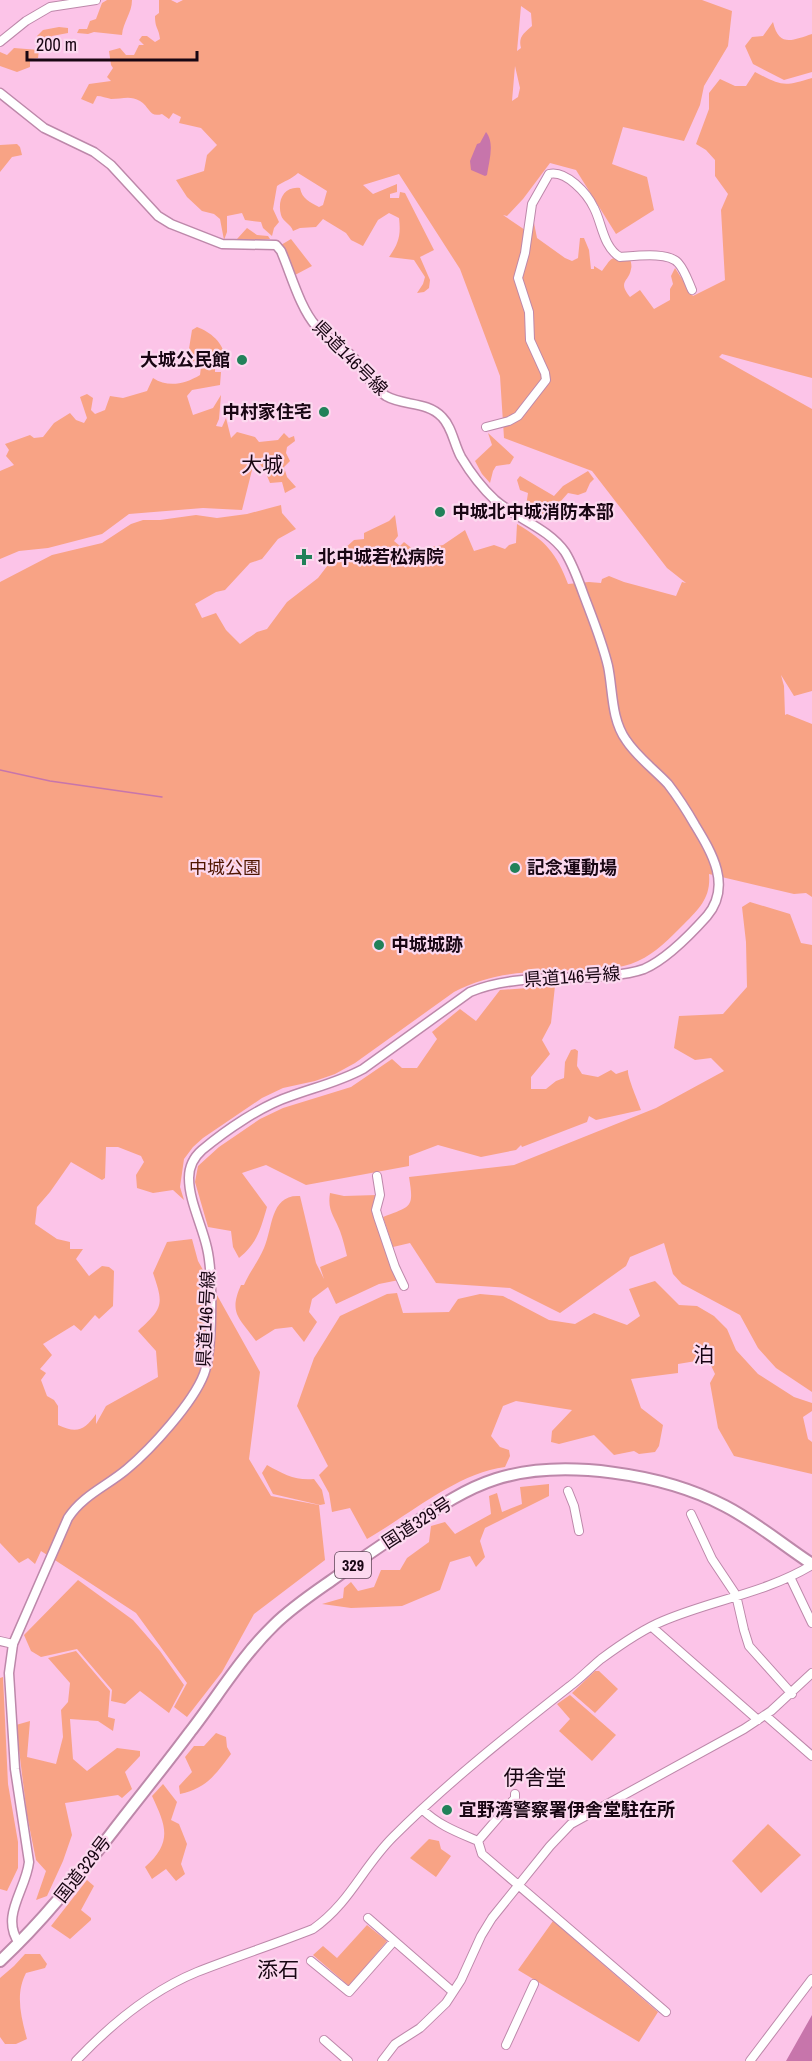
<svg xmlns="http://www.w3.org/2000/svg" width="812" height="2061" font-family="'Archivo Narrow','Noto Sans JP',sans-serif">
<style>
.green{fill:#f8a385;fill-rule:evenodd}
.water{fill:#c775ab}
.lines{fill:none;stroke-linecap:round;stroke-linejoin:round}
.stream{stroke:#c775ab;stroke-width:1.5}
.tertiary-casing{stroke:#bd88aa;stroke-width:10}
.secondary-casing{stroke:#bd88aa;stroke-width:11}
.trunk-casing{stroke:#bd88aa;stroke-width:14}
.tertiary{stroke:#fff;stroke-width:8}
.secondary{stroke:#fff;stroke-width:8}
.trunk{stroke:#fff;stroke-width:10}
.poi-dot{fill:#218159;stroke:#fcd9ef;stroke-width:2}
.labels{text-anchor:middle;stroke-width:4.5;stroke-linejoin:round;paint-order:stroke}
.shield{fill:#fcd9ef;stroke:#5c4555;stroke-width:1.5}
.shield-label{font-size:16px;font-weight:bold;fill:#180613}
.street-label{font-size:18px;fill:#180613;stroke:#fcd9ef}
.poi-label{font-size:18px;font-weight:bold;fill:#180613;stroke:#fcd9ef;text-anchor:start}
.park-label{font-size:18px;fill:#4f1600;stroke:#fcd9ef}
.quarter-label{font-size:21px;fill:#180613;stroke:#fcd9ef}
</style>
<rect width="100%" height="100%" fill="#fcc4e8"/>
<path class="green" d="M107,0h25c0,13 -9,22 -10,35l-28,-3 -6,2 -11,-1 2,-4h8l3,-8 6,-2 6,-16z
M159,0h12l6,3 6,-3h519l30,11 -4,35 -24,40 -4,19 -16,36 -61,-14 -11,37 35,13 7,33 -38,24 -40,-64 -26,-7 -27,36 -16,17 -4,-1 25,17 2,-9h4l3,15 28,20 7,3 6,-3 2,-20h4l5,12 2,19h3v-3l8,5c12,-16 7,-13 28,-12 1,3 2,7 1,10 -2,13 -14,12 -1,28l10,-7 14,19 16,-9v-11l3,-5 -2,-8 4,-8 18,28 32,-16 -4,-70 7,-16 -13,-18v-16l-9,-10 -10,-6 13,-35v-16l11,-14 15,7h11l9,-14c27,14 28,15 57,6v300l-90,-24 -3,3 93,52v282l-18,5 -13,-21 3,11 1,29 2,-1 25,10v173l-6,-4 -12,1 -85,-20c2,23 -9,34 -25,50 -14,14 -28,29 -46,37 -19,9 -39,8 -59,9 -45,2 -84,0 -125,22l-99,71 -20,11 -20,7 -32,7 -21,10 -59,40 -10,9 -9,12 -4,28 4,13 -11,-10 -20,3 -16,-5 -1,-13 8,-13 -3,-6 -23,-9h-12l-1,31 -3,2 -31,-18 -21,30 -13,15 -2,17 22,15 13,3v7h13l-7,10 13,17 13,-10 7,1 5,4 -1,35 -14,13 -4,-4 -14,16 -7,-6 -31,19 9,11 -12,14 6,4 -5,7 6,16 7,4 4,6v19c19,9 27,5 38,-11v10l10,-18 52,-29 -2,-26 -18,-20c25,-23 26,-26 15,-58l14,-31 25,-3 6,22 62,111 -11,87 22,37 48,9 6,55 -71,54 -32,58 -35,45 -13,-10 13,-24 -51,-70 -95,-62 -6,13 -7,-6 -9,5 -19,-20v-961l52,-27 50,-12 29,-19 12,-4h17l36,-5 21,3 30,-4 34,-9 1,8 14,16 -18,10 -16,20 -12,4 -25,27 -9,2 -21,12 7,14 14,-5 10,17 14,14 17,-12 10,-3 20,-27 31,-24 13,-17 23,-21 10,-1v-6l25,-12 6,-6 3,21 -4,5 6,5 4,-4 10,8 29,-5 22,-15 9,21 20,-6 11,4 4,-4 7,-2 1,-19c28,16 40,30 51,60l21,-2 12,1 1,-4 7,-3 15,6 52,14 6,-14 4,1 -19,-15 -75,-97 -88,-33 -4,-62 -40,-107 -61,-95 -36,11 10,9 24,-10v8l-7,2v4h9l1,-6 5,1 29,57 -14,7 10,23 -1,8 -5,4 -7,1 6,-9 2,-7 -11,-17 -25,-3c10,-14 12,-22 10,-39l-10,-5 -11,7 -15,26 -12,-6 -5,-7 -23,-14 -7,8 -16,1 -7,3c-2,-7 -10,-9 -12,-16 -4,-15 3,-29 19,-27 2,11 10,14 19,19l4,-2 4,-14 -29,-18c-6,6 -14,8 -21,13l-4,23 6,13 -5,6 -2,8 -9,-8 -2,-6 -16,-2 -3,-7 -15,3v16l-3,8 -4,-21 -6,-5 -12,-3 -15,-14 -11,-17 28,-9 3,-16 10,-10 -16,-17 -22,-5 2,-6 -8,-4 -4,6 -7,-5c-13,4 -12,-7 -22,-13 -10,-6 -18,-2 -29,-2 -5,-1 -9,-3 -14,-3l-4,8 -12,-5 8,-15 22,-3 -4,-4 6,-9 -2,-3 -2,-14 11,-3 6,7h8l5,-10h5l-5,-5 3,-4h5l8,6 5,-3c-1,-11 -5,-10 -5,-23l4,-3zM521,6l10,7 1,13c-8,7 -14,11 -11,22l-4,3zM515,66l5,22 -2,9 -6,4z
M773,22c6,26 20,18 39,12v38l-28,8 -31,-16 -8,-18 7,-9 11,-1z
M59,27l9,1v5l-16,3 -8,9 -7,-9 6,-6z
M14,48l25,2 -1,8 -8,1v8l-13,5 -17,-6v-14l7,3z
M17,144l3,3 2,8 -10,2 -12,15v-27z
M247,228l10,7 11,1 2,3 -20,2 -13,-2z
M291,239l21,27 -17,9 -14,-30z
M197,327c14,5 30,18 27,35l-37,-1 5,-31z
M201,367h14v5h6l-1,13 -28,5 -5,6 6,19 20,-7 8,-13 -2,24 -3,7 6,1 4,-9 5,20 6,-6 18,5 4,5 19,-2 6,-7 5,5 5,-2 1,5 -8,6 -1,6 4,8 -6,6 3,10 9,10 -11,6 -3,-11 -12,1 -5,-12 -10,-13 -13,52 -39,-2 -74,6 -27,20 -54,14 -29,3 -19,8v-88l14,-6 -8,-9 3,-6 -4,-6 25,-9 4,3 9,-1 11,-14 16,-10 6,7 8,3 3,-5 -7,-21 7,-3 6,4 -2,12 4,4 10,-4 5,-14 13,2 24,-7 6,-13c15,10 32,6 47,-3z
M488,433l26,24 -4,7 -14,2 -3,5 -3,12 -8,-9 -7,-13 17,-16z
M588,471l6,8 -4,4 -4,9 -8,3 -10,-2 -7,8v8l-11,1 -8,11 -15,-6 2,-5 -3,-4 2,-13 -8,-3 -3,-10 3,-4 34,20 9,-10z
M750,902l40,12 11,29 11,2v447l-36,-24 -18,-20 -18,-33 -58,-31 -9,-10 -9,-31 -34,14 -4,9 -66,47 -50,-25 -74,-5 -26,-40 -17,4 -10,-30c29,-11 31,-9 26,-40l105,-12 142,-57 68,-37 -13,-13 -16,2 -21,-12 5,-32 44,-2 24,-27 -1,-45 -4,-35z
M555,986l-4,37 -9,17 8,14 -19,23v12h15l10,-8 8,-3 1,-16 6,-12 4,-1 3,2 -1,15 5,8 16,3 13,-7 5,4 12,-4c-1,7 10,31 13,40l-45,10 -7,-4 -2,6 -65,25 -1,-2 -5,5 -35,7 -43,-12 -29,11v10l-103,19 -40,-20 -24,8 25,34c-6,21 -10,37 -28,51l-6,-11 -2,-16 -23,-4 -13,-45 3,-16 21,-19 41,-28 23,-11 68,-21 41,-28 10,9h15l20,-29 -5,-7 28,-23 16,12 24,-31z
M330,1193l14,3 33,-1 -5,18 27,67 -20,4 -43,20 -8,-17 -16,12 -3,13 8,10 -13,20 -12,-15 -17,2 -19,12c-16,-23 -28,-27 -15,-56h3c6,-14 14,-23 20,-37 9,-20 6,-54 36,-52l16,67 8,16 -4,-12 27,-11c-2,-8 -4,-17 -7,-25 -5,-14 -13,-20 -10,-38z
M655,1281l24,24 18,1 17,10 13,13 9,21 22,24 36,23 18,6v8l-9,6 5,22 4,3v32l-78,-18 -16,-28 -8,-45 5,-9 -7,-15 -30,5v9l-47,6 10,29 22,17 -4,21 -4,6 -16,2 -5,-3 -20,4 -20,-20 -35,9 -8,-2 1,-11 20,-21 -56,-9 -13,5 -12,30 9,11 9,3 1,6 -5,11c-48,6 -96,48 -138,72l-17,-31 -18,4 -3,-19 -10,-18 9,-9 -31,-60 17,-48 26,-42 47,-22 10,-1 6,20 46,-1 9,-13 22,-5 23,2 46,24 26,4 19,-11 33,12 13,-9 -11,-27z
M267,1465c16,9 29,16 47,14l8,11 3,14 -5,1 -47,-11 -11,-21z
M549,1484v12l-64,32 -5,13 5,16 -9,10 -6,-11 -20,6 -10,28 -38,16 -51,2 -29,-4 21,-6 1,-10 7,-6 7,9 16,-4 7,-17h19l7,-12 22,-16 2,-16 14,-4 10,12 36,-20 -2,-18 8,-3 5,19 20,-8 -2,-17z
M78,1580l55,40 27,31 24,34 -15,28 -29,-22 -15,13 -14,-3 1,-11 -35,-41 -36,8 -10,-6 -7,-16z
M76,1651l34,40 -2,26 7,2 -2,12 -15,-10 -28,-2 3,40 14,12 30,-23 23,3v5l-15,16 7,17 -10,9 -4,-3 -53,8 7,32 -9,26 -16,35 -11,4 10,-29 -10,-11 -9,-45 -11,-90 14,-4 -3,36 29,7 7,-27 -2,-27 7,-8 2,-19 -22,-25z
M595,1671h4l19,18 -23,24 -23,-20z
M3,1677l5,107 10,58v26l-11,23 -7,-2v-211z
M570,1695l46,40 -24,26 -33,-30 11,-12 -13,-15z
M216,1733l10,4 1,10 4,7c-16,21 -24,34 -51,40l-1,-8 13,-14 -7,-15 9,-11h10z
M163,1784l14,18 -6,18 8,4 8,20 -6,20 4,10 -9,7 -10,-12 -14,10 -7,-12c28,-25 21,-41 7,-71z
M768,1824l33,31 -40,38 -29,-32z
M429,1839l10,2 2,8 10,7 -15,21 -26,-19z
M87,1880l7,6 -13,24 10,8v2l-21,19 -19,-13z
M553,1921l105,91 -19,30 -121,-72z
M367,1925l20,16 -38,45 -36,-31 10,-9 14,12z
M25,1954h15l7,10 -2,4 -19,5c-11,21 -5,44 1,66l-11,5h-11l-5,-7v-59l14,-12z"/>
<path class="water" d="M486,132c9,11 3,29 1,43l-2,1 -14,-6 -1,-9 7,-17 3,-1z
M812,2015v46h-26z"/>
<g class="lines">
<path class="stream" d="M0,770l50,11 112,16"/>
<g class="tertiary-casing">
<path id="tertiary" d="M0,42l26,-21 24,-14 46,-7
M486,427l23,-6 9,-5 28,-36 -1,-7 -15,-33 -1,-28 -11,-34 7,-25 7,-49 17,-30c17,-4 38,19 45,34 8,15 9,39 26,49 15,-1 50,-6 59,7 6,7 9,17 13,26
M377,1176l3,19 -4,15 2,7 17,50 9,19
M568,1491l6,15 5,25
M691,1514l21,45 24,36 8,35 5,16 43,48
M790,1577l22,46
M652,1627l106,93
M0,1641l13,3
M765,1715l47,41
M422,1809c16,16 35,23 56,32l4,13 184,158
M478,1841l37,-43v-4
M368,1918l85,74
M311,1961l38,31 45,-51
M324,2040l24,21
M506,2045l28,-61
M76,2061c34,-36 75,-70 121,-89 38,-15 78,-28 116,-43 37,-26 49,-61 80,-92 55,-55 116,-103 177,-151 11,-8 20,-18 31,-27 19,-14 40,-29 62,-38 49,-21 103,-28 149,-56
M382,2061l13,-17 25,-16 26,-25 15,-23 20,-44 11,-18 58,-72 21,-22 173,-95 27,-18 41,-38
M750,2061l62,-82"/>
</g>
<g class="secondary-casing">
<path id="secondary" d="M0,93l44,35 50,24 17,13 47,51 13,8 51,20 54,1 5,6c10,23 19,57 35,75 11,13 27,20 38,32 10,13 18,29 32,38 17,10 41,5 56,21 10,10 12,27 19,40 9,15 21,31 34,43 22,19 53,28 70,52 8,13 13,27 18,41 9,24 19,48 25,73 5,24 3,53 18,74 11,17 28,29 42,44 10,13 19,27 27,41 17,28 37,61 12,91 -17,19 -40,43 -63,53 -16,6 -32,6 -49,8 -42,2 -86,-1 -125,15l-107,77c-24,13 -47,18 -72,27 -30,10 -65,34 -89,54 -8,7 -13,17 -13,28 0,23 13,47 18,70 6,25 6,102 -3,126 -11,29 -53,75 -77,95 -20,17 -44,26 -59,49l-55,126 -4,29 6,96 14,93c-3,28 -29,54 -10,81"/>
</g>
<g class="trunk-casing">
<path id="trunk" d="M0,1961c42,-39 75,-81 110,-126 26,-34 54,-68 80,-103 28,-36 51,-75 84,-107 17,-17 38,-31 58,-45 22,-16 45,-32 68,-47 30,-20 61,-43 96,-54 67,-21 168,-5 229,27 31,16 58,39 87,58"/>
</g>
<use href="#tertiary" class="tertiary"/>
<use href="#secondary" class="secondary"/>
<use href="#trunk" class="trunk"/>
</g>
<g class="poi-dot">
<circle cx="242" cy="360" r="6"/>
<circle cx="324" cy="412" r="6"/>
<circle cx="440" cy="512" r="6"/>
<path d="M301 548h6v6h6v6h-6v6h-6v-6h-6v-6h6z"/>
<circle cx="515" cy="868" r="6"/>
<circle cx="379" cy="945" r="6"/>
<circle cx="447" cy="1810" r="6"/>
</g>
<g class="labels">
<rect class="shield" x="335" y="1552" width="36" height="26" rx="4.5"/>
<g class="shield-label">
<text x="353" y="1571">329</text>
</g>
<g class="street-label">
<text transform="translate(350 358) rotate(45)" y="6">県道146号線</text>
<text transform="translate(572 977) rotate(-4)" y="6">県道146号線</text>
<text transform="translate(206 1319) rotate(-87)" y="6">県道146号線</text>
<text transform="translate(417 1523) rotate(-33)" y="6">国道329号</text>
<text transform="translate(83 1869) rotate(-52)" y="6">国道329号</text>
</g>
<g class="poi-label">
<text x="230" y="366" text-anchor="end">大城公民館</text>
<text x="312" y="418" text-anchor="end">中村家住宅</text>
<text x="452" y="518">中城北中城消防本部</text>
<text x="318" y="563">北中城若松病院</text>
<text x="527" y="874">記念運動場</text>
<text x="391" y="951">中城城跡</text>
<text x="459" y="1816">宜野湾警察署伊舎堂駐在所</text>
</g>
<g class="park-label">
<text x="225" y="874">中城公園</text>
</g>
<g class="quarter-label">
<text x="262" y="472">大城</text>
<text x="704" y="1362">泊</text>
<text x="535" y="1785">伊舎堂</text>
<text x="278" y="1977">添石</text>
</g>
</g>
<path d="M27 51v9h170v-9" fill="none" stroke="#180613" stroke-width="3"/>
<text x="36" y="51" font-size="18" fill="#180613" stroke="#fcd9ef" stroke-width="4.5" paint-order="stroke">200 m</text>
</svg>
